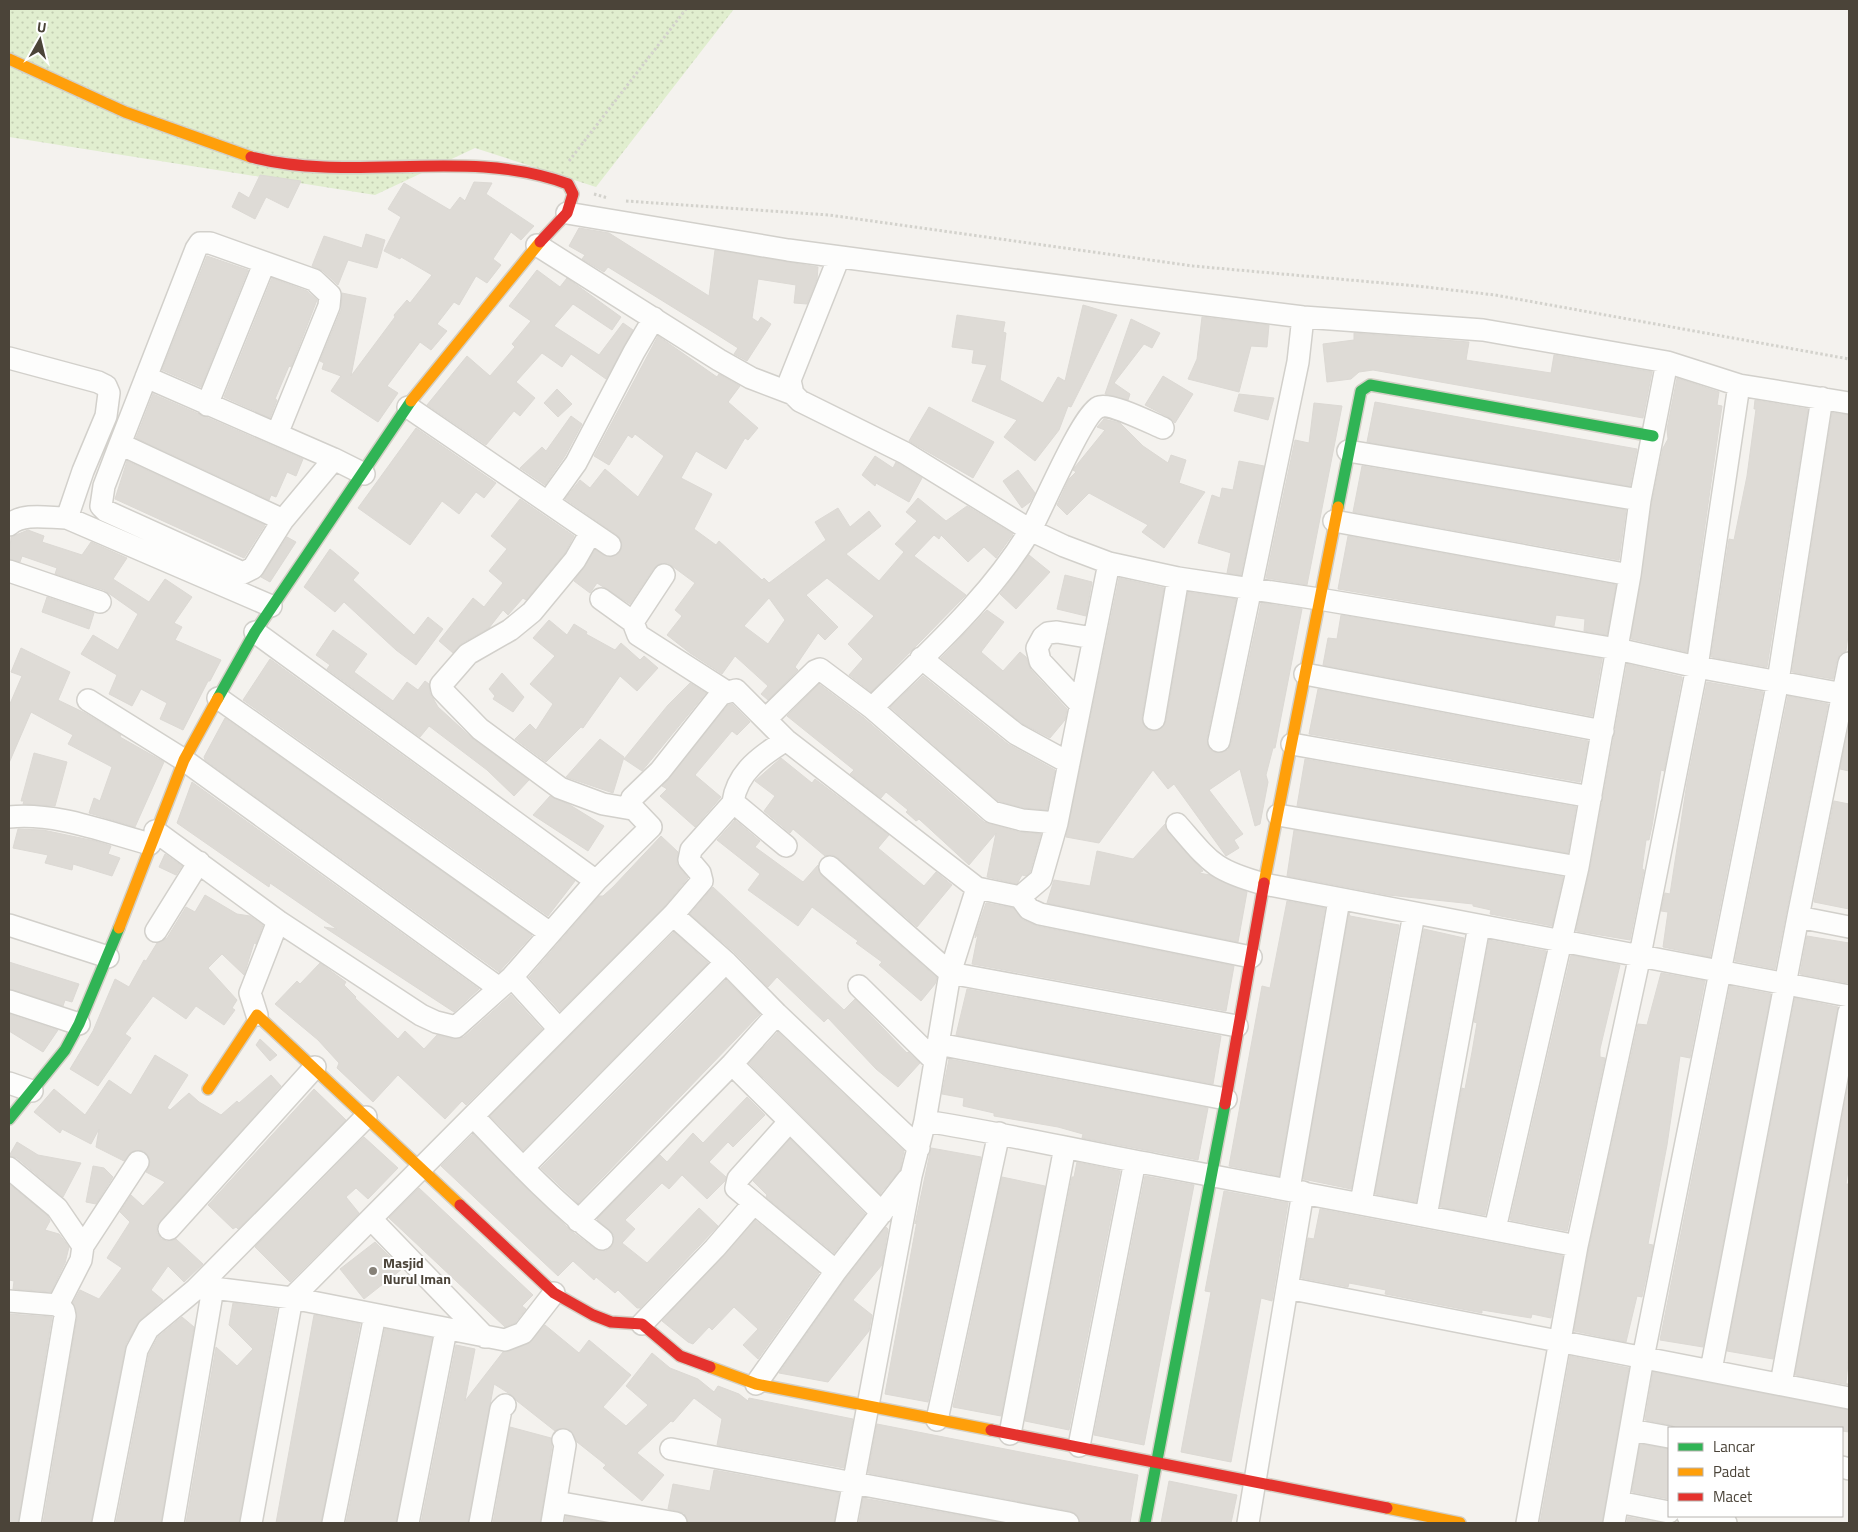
<svg xmlns="http://www.w3.org/2000/svg" width="1858" height="1532" font-family="'Titillium Web',sans-serif">
<style>
.green{fill:url(#green-dots)}
.building{fill:#dedbd6;stroke:#dcd9d4;fill-rule:evenodd}
.lines{fill:none;stroke-linecap:round;stroke-linejoin:round}
.street-casing{stroke:#d2d0cb;stroke-width:24}
.fast-casing{stroke:#d3cfc5;stroke-width:14}
.slow-casing{stroke:#d3cfc5;stroke-width:14}
.jam-casing{stroke:#d3cfc5;stroke-width:14}
.path{stroke:#d3d2cc;stroke-width:3;stroke-dasharray:2.5 2.5;stroke-linecap:butt}
.street{stroke:#fdfdfc;stroke-width:21}
.fast{stroke:#30b455;stroke-width:11}
.slow{stroke:#ff9f0a;stroke-width:11}
.jam{stroke:#e5322d;stroke-width:11}
.poi-dot{fill:#868178;stroke:#fff;stroke-width:2}
.labels{text-anchor:middle;stroke-width:4;stroke-linejoin:round;paint-order:stroke}
.poi-label{font-size:14px;font-weight:bold;fill:#4b4439;stroke:#fff;text-anchor:start}
</style>
<defs>
<pattern id="green-dots" width="8" height="8" patternUnits="userSpaceOnUse" patternTransform="scale(1.25)"><rect width="8" height="8" fill="#e1eecf"/><path d="M2 2h.1M6 6h.1" fill="none" stroke="#c3cdb2" stroke-width="1.8" stroke-linecap="round"/></pattern>
</defs>
<rect width="100%" height="100%" fill="#f4f2ee"/>
<path class="green" d="M9,9h725l-138,178 -121,-39 -100,47 -366,-58z"/>
<path class="building" d="M260,175l41,6 -13,27 -22,-11 -11,22 -23,-12 7,-15 10,6z
M474,182l18,1 -6,11 48,32 -13,14 -10,-8 -18,27 8,6 -14,18 -11,-7 -17,29 -5,-3 -17,22 10,7 -16,19 -11,-8 -33,44 11,7 -20,29 -47,-31 10,-15 -19,-7 2,-6 -4,-2 21,-51 1,-17 24,5 -15,78 44,-59 -1,-2 13,-15 3,3 22,-28 -31,-18 -1,2 -16,-8 17,-34 -13,-8 16,-26 46,27 10,-13 5,4z
M579,228l30,5 100,63 6,-46 103,17 -1,12 -10,25 -13,-1 2,-18 -38,-6 -6,39 6,4 3,-5 10,7 -24,37 -13,-7 4,-6 -22,-14 -108,-67 -4,5 -22,-13 3,-4 -16,-9z
M366,234l19,6 -8,28 -29,-8 -10,25 -15,-14 -11,-5 12,-30 38,12z
M207,256l41,14 -47,117 -39,-17z
M537,270l23,17 7,-9 54,39 -9,13 -39,-26 -19,22 45,29 24,-32 10,7 -27,49 -35,-25 -9,13 -20,-14 -26,29 19,16 -15,18 -6,-5 -28,34 -59,-40 40,-49 23,20 25,-29 -3,-3 19,-23 -22,-15z
M272,278l35,13 10,9 -26,67 -2,-1 -14,33 2,1 -7,18 -46,-21z
M1083,305l34,10 -46,92 -3,-1 -9,24 -24,31 -31,-24 13,-17 -45,-19 15,-36 -15,-2 2,-13 -22,-3 5,-32 48,7 -2,10 3,1 -6,47 43,23 15,-26 7,4z
M1202,317l67,8 -2,22 -16,-1 -12,46 -51,-13 9,-20z
M1131,319l29,14 -8,15 -8,-4 -30,39 16,11 -2,6 -23,-6z
M1354,333l115,9 -3,18 85,13 3,-18 98,17 -9,46 -270,-48 -14,2 -8,7 -24,3 -4,-38 31,-4z
M658,336l59,41 2,-3 21,12 -12,16 30,26 -10,12 -3,-2 -19,31 -30,-18 -15,27 31,16 -18,35 22,16 3,-4 43,39 2,-2 5,5 57,-43 -11,-18 23,-14 12,19 19,-16 12,15 -35,28 33,27 25,-29 -9,-8 22,-23 -11,-9 12,-14 28,23 21,-15 46,28 -17,24 -12,-11 -16,15 -27,-27 -2,4 -5,-4 -20,21 52,39 -95,97 -22,-17 14,-16 -15,-15 26,-28 -47,-38 -21,17 32,32 -13,13 -7,-7 -23,34 3,3 -30,30 -7,-6 7,-8 -33,-30 -13,18 -32,-21 -23,-18 15,-19 -7,-6 20,-27 -27,-20 -9,1 -5,4 -24,36 -33,-21 -7,10 -16,-12 21,-31 15,7 10,-5 2,-7 -5,-10 -52,-36 15,-19 10,8 15,-19 33,28 26,-41 -29,-22 -3,4 -4,-3 -19,30 -15,-9zM769,598l16,22 -17,24 -24,-18z
M1163,376l30,18 -18,29 -7,-6 -23,-12z
M1677,378l42,14 -2,13 5,1 -35,246 -56,-13 21,-137 11,-54 5,-9 -1,-10z
M557,389l15,15 -14,13 -14,-14z
M153,394l150,65 -7,17 -9,-4 -11,25 -5,-2 -2,5 -133,-62z
M1239,394l35,4 -6,22 -34,-9z
M1755,400l53,9 -41,258 -56,-10 18,-118 5,1 13,-64 9,-67h-2z
M1375,402l262,47 -7,37 -263,-44z
M1314,403l28,3 -35,179 -41,-7 29,-138 14,3z
M929,407l65,35 -21,36 -64,-37z
M1832,413l17,2v212l-3,24 -6,3 -3,6 -4,19 -41,-7z
M571,416l11,8 -17,32 -20,29 -25,-17 22,-21 4,4z
M1104,419l16,4 23,23 25,17 3,-8 15,5 -7,23 26,9 -41,56 -22,-16 6,-7 -59,-32 -22,22 -10,-10 12,-26 7,-7 -3,-2 2,-3 30,-37 -8,-3z
M416,428l80,55 -12,15 -8,-6 -17,22 -17,-13 -32,44 -52,-37z
M875,456l18,12 3,-6 26,16 -13,24 -33,-19 -1,3 -13,-11z
M127,461l138,64 -21,33 -129,-59z
M1239,461l25,5 -23,109 -14,-2 4,-20 -33,-10 14,-48 8,3 2,-10 11,2z
M1362,466l264,44 -7,50 -266,-48z
M1018,470l17,23 -5,9 -8,6 -19,-27z
M520,499l54,37 -9,17 -39,47 -3,-2 -15,17 -5,-5 -14,18 -27,15 -9,10 -14,-12 34,-43 11,9 19,-24 -14,-12 18,-22 -16,-13z
M28,530l16,6 -2,6 40,13 9,-13 36,16 -14,21 36,23 16,-23 27,18 -18,26 8,4 -7,13 46,20 -11,21h-2l-25,49 -23,-11 7,-16 -26,-14 -9,17 -23,-12 8,-19 -36,-21 12,-19 25,15 20,-36 -34,-24 -49,-16 2,-6 -35,-12 -2,6 -11,-3 2,-22z
M1348,536l268,49 -9,50 -23,-4 1,-12 -29,-4 -2,11 -216,-37z
M287,537l9,5 -26,40 -9,-5z
M330,549l29,24 -6,7 61,55 14,-18 15,12 -27,36 -20,-15 -52,-48 -9,10 -31,-25z
M1029,555l21,17 -34,37 -16,-15z
M1065,575l27,7 -6,34 -29,-7z
M1119,578l45,10 -22,129 1,7 8,7 8,-1 7,-9 22,-129 48,7 -29,139 3,12 7,3 11,-3 3,-6 30,-141 41,6 -27,139h-2l-7,27 2,7 -8,42 -5,2 -15,-57 -31,21 34,44 -9,6 5,8 -13,8 -52,-72 -6,5 -15,-19 -54,73 -33,-6z
M47,597l47,16 -5,16 -47,-17z
M987,610l17,12 -23,30 22,19 17,-19 6,5 5,13 36,39 -2,11 -15,18 -27,-14 -82,-66z
M1341,615l261,44 -10,57 -269,-51 5,-27 9,1z
M549,620l18,15 7,-11 13,8 -1,2 29,16 6,-7 19,17 4,-4 14,12 -21,23 -17,-15 -37,52 -2,-1 -35,35 -31,-23 15,-15 6,6 17,-26 -23,-20 25,-28 -22,-18z
M333,630l34,24 -13,18 39,29 14,-19 11,8 7,-9 4,3 1,9 8,14 35,32 56,41 -15,16 -27,-26 -58,-44 -9,11 -93,-68 3,-4 -14,-10z
M21,648l49,24 -12,28 27,13 36,22 -1,2 44,25 -29,65 -46,-14 5,-15 6,3 12,-34 -44,-23 5,-9 -42,-23 -22,51v-57l13,-30 -11,-4z
M270,659l305,222 -27,35 -305,-216z
M1627,664l55,13 -18,94 -3,-1 -9,56 -3,14h-3l-4,29 2,1 -14,70 -54,-9 14,-62z
M502,673l22,24 -11,15 -20,-13 2,-3 -6,-7z
M923,676l85,68 47,26 -8,40 -23,-2 -26,-7 -108,-94z
M1707,682l56,10 -53,265 -47,-10 5,-35 -7,-1 4,-18 5,1 17,-111z
M690,683l16,10 -64,78 -18,-12 44,-54z
M819,684l45,34 120,104 35,10 22,2 -11,38 -4,4 -4,-1 -5,9 -30,-7 9,-44 -27,32 -50,-46 -3,2 -10,-9 2,-2 -22,-18 -5,6 -31,-24 4,-4 -67,-54z
M1318,689l270,52 -8,41 -271,-48z
M1788,696l40,8 -53,265 -40,-8z
M732,704l18,18 -13,13 -5,-4 -37,44 26,22 -26,30 -35,-31 7,-7 -5,-3 66,-81z
M225,718l307,217 -33,37 -294,-212 -1,-3z
M1849,725v46l-9,-2z
M600,739l24,18 -11,36 -47,-16z
M34,753l33,9 -12,44 -32,-2 1,-3h-3z
M781,758l31,25 3,-4 74,56 -11,13 46,38 12,-14 16,13 -35,42 -79,-69 -6,-3 -7,1 -32,-27 -3,4 -26,-22 11,-15 -20,-15z
M1305,759l271,48 -8,46 -271,-47z
M192,782l287,207 -25,23 -130,-85 13,2 -67,-46 -1,4 -13,-9 -69,-48 -10,-7z
M550,796l20,9 34,21 -16,25 -55,-36z
M1834,801l15,3v105l-35,-7z
M735,820l25,21 -5,6 48,35 15,-17 4,11 115,102 -2,6 -14,17 -42,-36 3,-3 -26,-19 2,-2 -46,-34 -14,19 -50,-36 12,-16 -43,-34z
M1165,824l3,8 35,39 -4,2 11,2 37,17 -9,50 -191,-39 7,-23 36,6 7,-35 36,8z
M18,829l25,1 52,11 16,5 -3,8 12,4 -8,18 -39,-12 -1,6 -27,-7 3,-8 -35,-7z
M1294,830l269,47 -11,49 -62,-12 1,-4 -18,-4v-2l-85,-9 -101,-19z
M661,836l17,16 -1,12 11,14 -24,29 -104,104 -31,-34 70,-81h4l10,-9z
M165,854l17,12 -6,9 -17,-8z
M713,887l131,123 11,-11 52,54 1,-1 12,11 -22,24 -22,-18 -48,-51 -4,4 -47,-45 -9,10 -33,-34 -45,-39z
M205,895l32,19 13,2 13,9 -7,19 -2,-1 -10,32 -22,-21 -14,14 29,32 -5,8 3,2 -11,15 -28,-19 -10,13 -33,-23 -28,38 6,4 -33,48 -28,-17 23,-38 22,-52 14,8 15,-27 2,1 11,-18 10,-5 19,-31 9,5z
M1287,901l38,7 -46,268 -50,-10 33,-180 8,2z
M986,903l27,5 10,12 14,6 197,40 -8,45 -254,-47 6,-30 -3,4 1,-6z
M1349,913l1,3 49,9 -48,264 -48,-10z
M1424,929l40,9 -48,264 -41,-8z
M674,932l34,31 -185,187 -33,-34z
M1807,936l42,7 -1,40 -48,-9z
M1489,940l57,11 -61,264 -45,-8 22,-119 3,1 7,-37 5,-29 -3,-1z
M1571,955l49,10 -20,84v8l5,1 -38,173 -57,-11z
M9,962l70,22 -7,18 -7,-2 -2,6 -54,-17z
M320,963l26,19 -2,3 12,12 -1,1 43,41 7,-8 19,18 13,-14 16,4 11,-2 47,-42 31,34 -76,76 -4,-4 -17,18 -47,-44 -25,27 -36,-34 2,-5 -21,-23 -43,-36 22,-23 3,3z
M1661,973l44,8 -15,77 -10,-2 -13,89 -19,99 5,1 -11,52 -5,-1 -11,46 -52,-11 15,-83 49,-224 9,1z
M726,980l34,34 -182,189 -37,-35z
M1730,986l41,8 -68,353 -43,-7z
M967,989l254,47 -8,48 -257,-49z
M1795,998l43,9 -65,352 -46,-8z
M9,1014l49,16 -15,22 -34,-21z
M778,1032l126,119 -4,19 -20,24 -131,-131z
M260,1039l17,16 -7,6 -14,-16z
M155,1055l33,20 -21,33 3,2 19,-17 10,9 22,13 16,-14 2,2 32,-28 10,11 -124,140v7l4,6 6,2 9,-2 27,25 -19,18 -16,-16 -17,24 12,10 -23,20 -14,24 -35,179h-48l34,-205 -4,-15 7,-13 19,9 23,-31 -15,-10 23,-36 -10,-10 11,-17 12,11 22,-24 -19,-10 4,-10 -6,-11h-11l-9,10 -28,-14 3,-18 -8,15 -29,-15 -2,4 -26,-21 20,-23 31,26 24,-35 22,15z
M949,1059l259,49 -10,52 -116,-22 1,-4 -25,-7 -64,-11v-3l-31,-7 1,-8 -22,-4z
M1849,1080v83l-3,21h3v168l-3,31 3,2 -54,-10z
M314,1089l32,31 -108,109 -2,-2 -3,2 -25,-24z
M747,1097l18,18 -32,32 -5,-5 -19,20 17,15 -1,4 -18,18 -25,-24 -13,14 -7,-6 -37,37 10,9 -13,14 25,20 52,-55 19,18 -78,82h-3l-19,-18 -3,3 -19,-16 -2,3 -21,-19 -15,15 -117,-110 32,-32 97,96 25,19 11,2 6,-5 2,-11 -17,-16 63,-64 7,7 26,-29 10,10z
M364,1137l34,31 -30,31 -12,-11 -10,9 13,16 -69,69 -35,-35z
M790,1139l75,75 -31,39 -68,-56 1,-2 -14,-14z
M17,1142l21,13 43,8 -18,34 -46,-39 -8,-2z
M931,1148l50,9 -53,245 -43,-8 32,-173 -2,3z
M1077,1162l43,9 -51,259 -44,-9 47,-244h2z
M93,1166l11,2 9,9 -17,27 -10,-2z
M1145,1176l49,9 -50,260 -50,-10z
M1002,1177l43,9 -44,230 -48,-9z
M9,1184l39,32 2,5 -5,9 14,4 10,13 -4,16 -14,29 -38,-3 1,-8 -5,-1z
M419,1188l114,107 -11,11 4,3 -11,14 -10,4 -116,-109z
M1224,1191l64,12 -16,98 -11,-3 -30,164 -50,-10 30,-160 -6,-1z
M1320,1209l243,47 -12,62 -19,-4 -1,4 -49,-8v3l-97,-19 1,-4 -37,-7 -1,4 -47,-9 7,-40 6,1z
M755,1220l64,53 -61,86 -15,-14 15,-16 -24,-22 -22,23 -3,-3 -16,17 -5,-2 -26,-21z
M886,1227l2,2 -6,36 -29,35 19,15 -3,16 -41,51 -49,-9 67,-95z
M375,1242l27,27 -38,30 -24,-30z
M233,1303l44,6 -38,214h-53l30,-176 21,19 16,-17 -24,-24z
M9,1314l43,3 -34,206h-9z
M314,1315l46,9 -39,199h-45z
M182,1317l12,10 -33,196h-45l33,-169 9,-17z
M545,1325l34,28 10,-13 42,35 -28,32 23,19 22,-21 -22,-19 26,-33 18,15 28,11 16,13 4,-6 21,8 9,7 1,-3 104,21 -9,49 -127,-23 5,-26 -28,-21 -21,24 -2,-1 -34,32 27,22 -22,26 -39,-33 3,-3 -29,-23 -6,-11 -7,-3 -9,3 -38,-30 -4,-5 -19,-12 -26,139h-47l35,-178 19,4 -10,52 38,-49 25,-8z
M385,1329l47,9 -36,185h-50z
M1570,1356l59,12 -27,155h-62z
M1653,1372l196,38v22l-7,-1v-3h-164l-7,-3 -26,-5z
M877,1424l261,51 -8,48h-50l-4,-9 -6,-3 -202,-38z
M510,1427l41,11 1,8 -12,77h-47z
M1640,1444l29,5v50l-37,-7z
M714,1470l125,23 -5,30h-146l-4,-10 -16,-4 5,-25 37,7z
M1169,1481l68,14 -6,28h-70z
M863,1498l138,25h-142z
M566,1516l39,7h-40z
M1628,1517l33,6h-34z"/>
<g class="lines">
<g class="street-casing">
<path id="street" d="M567,213l221,37 332,44 183,23 180,13 184,32 72,23 110,18
M537,245l182,115 32,18 42,16
M839,257l-49,123 3,14 7,7 105,52 125,77 34,16 45,17 69,15 141,21 298,50 80,18 152,28
M9,358l89,24 8,4 3,7 -3,23 -23,55 -16,47
M146,377l188,82 30,15
M207,405l57,-141
M408,407l202,138
M277,434l52,-128 1,-11 -16,-15 -104,-37h-10l-4,6 -76,195 163,76
M120,444l-16,42 -3,20 5,5 137,62 10,-5 30,-48 51,-61
M1348,451l292,49
M548,502l28,-39 58,-111 20,-34
M1334,521l296,54
M9,525c14,-13 40,-7 58,-7l204,88
M591,532l-16,28 -43,52 -22,18 -42,24 -27,31 1,5 38,39 80,59 43,16 29,5
M9,571l91,31
M664,575l-31,47 5,13 89,57
M601,599l32,23
M255,632l341,249
M921,658l95,76 53,29
M1305,674l298,57
M218,698l332,235
M88,700l96,60 315,228
M1080,704l-40,-43 -3,-13 6,-11 5,-4 9,-1 36,6
M872,708c56,-56 118,-110 159,-179 11,-20 52,-116 68,-122 10,-5 52,16 64,21
M766,719l49,-48 5,-2 52,39 120,104 30,8 35,3
M1154,719l24,-141
M786,740c-24,15 -49,32 -53,62l53,44
M1219,741l79,-379 5,-45
M1292,744l299,53
M1278,815l300,52
M9,817c47,-5 96,15 141,27
M1177,824c33,38 36,46 87,60l585,112
M155,831l123,90 143,94 15,7 20,5 56,-50 84,-96 55,-54 -21,-22 2,-7 28,-27 61,-77 15,-4 50,50 191,148 43,9 9,12 11,5 211,43
M830,867l120,106 287,53
M1020,897l21,-18 16,-56 52,-260
M673,915l53,47 51,52 142,134
M1798,917l51,10
M9,925l99,32
M156,931l43,-69
M512,977l47,52
M859,986l76,75
M9,1001l70,23
M257,1015l-7,-22 28,-72
M938,1044l288,55
M732,1064l150,149
M9,1083l23,8
M473,1116c41,43 82,87 129,123
M925,1121c78,12 154,30 231,44 140,27 281,53 421,81
M789,1122l-51,57 -2,9 100,83
M9,1168l48,40 26,38 -2,14 -23,45
M523,1168l203,-206
M1289,1189l50,-289
M1361,1203l53,-289
M1426,1216l53,-290
M372,1220l113,117
M578,1221l154,-157 45,-50
M169,1229l146,-162
M1495,1229l83,-362 52,-292 10,-75 27,-138
M83,1246l55,-84
M1287,1288l562,110
M196,1289l170,-172
M9,1301l49,4 6,6 1,5 -35,207
M642,1324l73,-76 39,-45
M1711,1370l87,-453 51,-254
M756,1384l80,-113 72,-92
M1781,1384l68,-372
M937,1420l62,-287
M1631,1430l38,7
M1010,1434l55,-287
M1079,1446l56,-285
M671,1449l397,74
M1842,1467l7,2
M556,1502l120,21
M1618,1502l51,10
M1688,1516l38,7
M103,1523l34,-173 11,-21 48,-40 17,-1 79,10 213,42 18,-7 31,-40
M173,1523l40,-235
M251,1523l41,-225 381,-383 29,-34 -2,-8 -11,-13 2,-10 42,-47
M333,1523l42,-208
M408,1523l38,-193
M480,1523l21,-114 4,-4
M552,1523l13,-78 -2,-5
M846,1523l65,-347 14,-55 25,-148 27,-85
M1248,1523l55,-331
M1527,1523l50,-277 63,-291 57,-288 42,-282
M1614,1523l29,-165 135,-677 44,-283"/>
</g>
<g class="fast-casing">
<path id="fast" d="M1338,507l23,-116 9,-6 283,51
M218,698l37,-66 156,-231
M9,1119l56,-69 14,-26 40,-96
M1145,1523l80,-419"/>
</g>
<g class="slow-casing">
<path id="slow" d="M9,59l116,53 126,45
M411,401l129,-159
M1264,883l74,-376
M119,928l65,-168 34,-62
M208,1089l49,-74 203,190
M710,1367l46,17 235,46
M1387,1508l73,15"/>
</g>
<g class="jam-casing">
<path id="jam" d="M251,157c104,27 215,-11 317,27l5,10 -6,19 -27,29
M1225,1104l39,-221
M460,1205l94,88 39,22 18,7 31,2 38,32 30,11
M991,1430l396,78"/>
</g>
<path class="path" d="M569,161l117,-152
M594,194l14,4
M626,201l203,14 364,51 224,20 78,9 354,64"/>
<use href="#street" class="street"/>
<use href="#fast" class="fast"/>
<use href="#slow" class="slow"/>
<use href="#jam" class="jam"/>
</g>
<circle class="poi-dot" cx="373" cy="1271" r="5"/>
<g class="labels">
<g class="poi-label">
<text x="383" y="1268">Masjid<tspan x="383" dy="16">Nurul Iman</tspan></text>
</g>
</g>
<rect width="1858" height="1532" fill="none" stroke="#4b4439" stroke-width="20"/>
<rect x="1668" y="1427" width="175" height="90" fill="#ffffff" stroke="#b7b4b0"/>
<rect x="1678" y="1443" width="25" height="8" fill="#30b455" stroke="#b7b4b0"/>
<text x="1713" y="1452" font-size="15" fill="#4b4439">Lancar</text>
<rect x="1678" y="1468" width="25" height="8" fill="#ff9f0a" stroke="#b7b4b0"/>
<text x="1713" y="1477" font-size="15" fill="#4b4439">Padat</text>
<rect x="1678" y="1493" width="25" height="8" fill="#e5322d" stroke="#b7b4b0"/>
<text x="1713" y="1502" font-size="15" fill="#4b4439">Macet</text>
<g transform="translate(40 40) rotate(8)" stroke="#ffffff" stroke-width="4" paint-order="stroke">
<path d="M0-4L9 19L0 12L-9 19Z" fill="#4b4439"/>
<text y="-8" font-size="14" font-weight="bold" text-anchor="middle" fill="#4b4439">U</text>
</g>
</svg>
